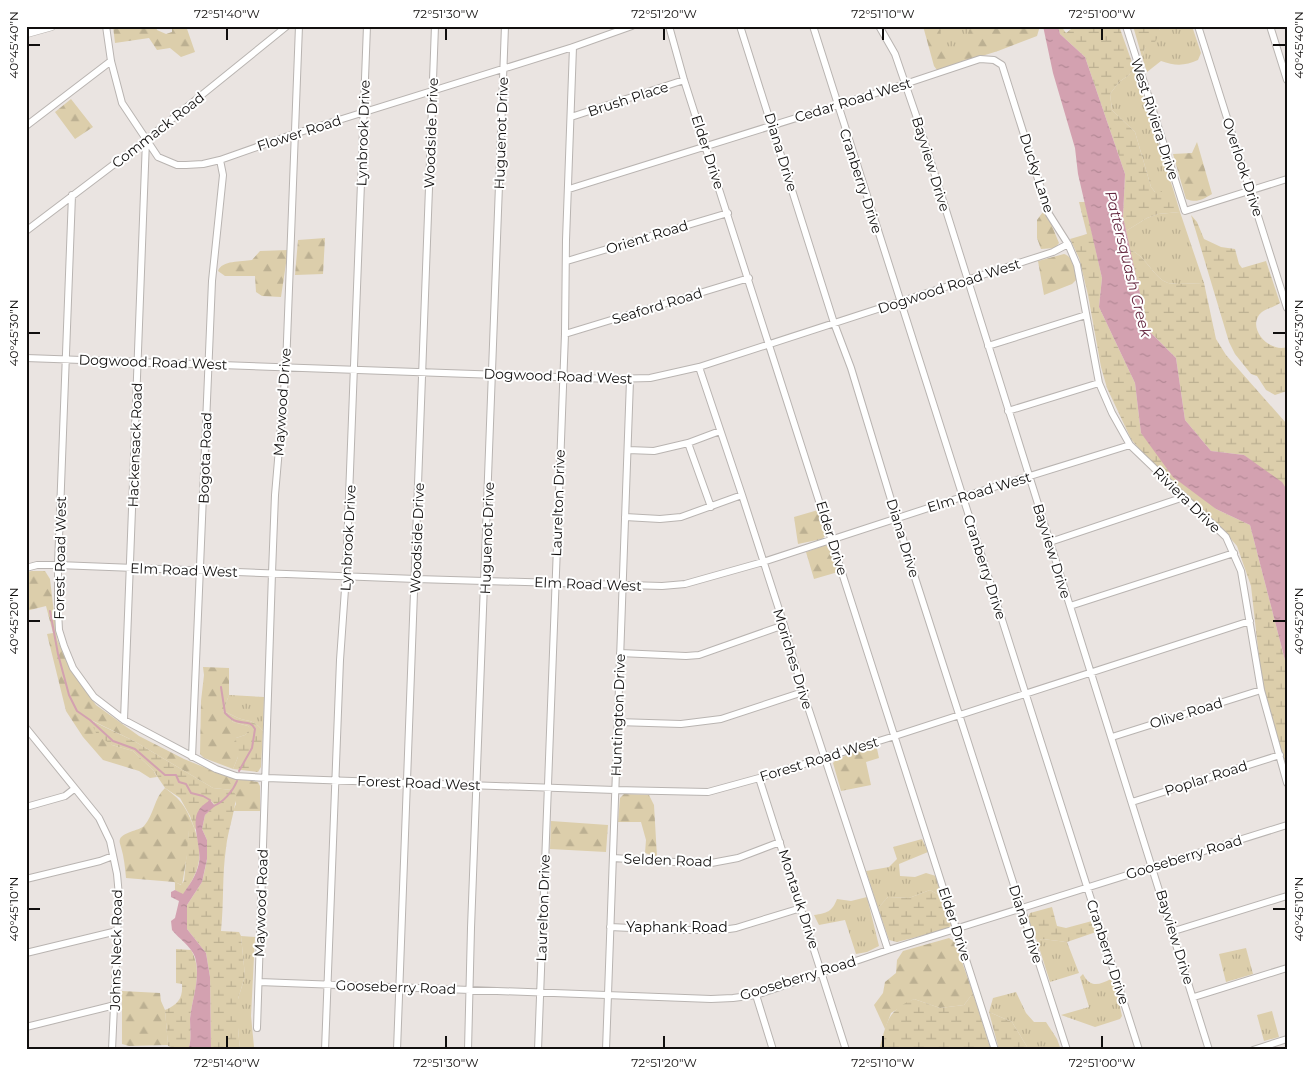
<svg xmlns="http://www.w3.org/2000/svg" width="1313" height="1076" font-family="Montserrat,sans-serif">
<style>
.grass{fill:url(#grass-tufts)}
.forest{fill:url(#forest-firs)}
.wetland{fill:url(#wetland-marsh)}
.water{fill:url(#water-ripples)}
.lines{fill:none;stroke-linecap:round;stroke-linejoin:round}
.stream{stroke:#d3a1b0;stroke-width:2}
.minor-casing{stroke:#b9b4b1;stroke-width:8}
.secondary-casing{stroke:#b9b4b1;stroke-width:10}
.minor{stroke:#fff;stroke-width:6}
.secondary{stroke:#fff;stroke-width:9}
.ticks{fill:none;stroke:#110f0e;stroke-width:2}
.labels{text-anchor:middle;stroke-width:4;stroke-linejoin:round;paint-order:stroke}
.street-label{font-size:14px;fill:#110f0e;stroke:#fff}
.water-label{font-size:15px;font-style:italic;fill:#662941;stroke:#fff}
.neatline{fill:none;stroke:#110f0e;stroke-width:2}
.ticks-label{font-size:12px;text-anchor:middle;fill:#110f0e}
</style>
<defs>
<pattern id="grass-tufts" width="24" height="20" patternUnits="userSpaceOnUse" patternTransform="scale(1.25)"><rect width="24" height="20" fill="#dcceab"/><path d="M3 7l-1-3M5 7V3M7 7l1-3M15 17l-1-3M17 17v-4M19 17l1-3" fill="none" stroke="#bcb092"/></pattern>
<pattern id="forest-firs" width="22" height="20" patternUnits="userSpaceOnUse" patternTransform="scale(1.25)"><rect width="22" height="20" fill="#dcceab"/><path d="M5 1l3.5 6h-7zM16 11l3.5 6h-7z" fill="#bcb092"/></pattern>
<pattern id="wetland-marsh" width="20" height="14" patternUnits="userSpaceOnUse" patternTransform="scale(1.25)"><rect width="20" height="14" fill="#dcceab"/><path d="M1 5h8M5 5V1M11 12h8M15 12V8" fill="none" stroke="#bcb092"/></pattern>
<pattern id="water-ripples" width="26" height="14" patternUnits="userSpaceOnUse" patternTransform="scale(1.25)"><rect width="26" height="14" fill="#d3a1b0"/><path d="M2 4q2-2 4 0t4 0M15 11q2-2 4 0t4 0" fill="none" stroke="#b48996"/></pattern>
</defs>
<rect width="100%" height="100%" fill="#eae4e1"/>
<path class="grass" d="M926,26h93l-81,42z
M1158,26h34l9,27 -3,7c-13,6 -23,6 -37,1l-14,11 -5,-15 3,-9 15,-19z
M1134,68l40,124h-19l-4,-5 -16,-55 -23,-22 -2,-16 9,-12 10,-7z
M1180,212l24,71c-9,0 -27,2 -36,0 -16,-6 -21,-27 -38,-33l-4,-19 21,-13 11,-4z
M229,695l35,2 -1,34c-9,-11 -12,-9 -25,-13 -5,-2 -9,-5 -15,-7z
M922,839l6,13 -29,12 1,12 15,1 11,-4 10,3 6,21 -12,-7 -21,8 -21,-1 -10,11 -12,-37 23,-4 8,-8 -4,-12z
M867,897l12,49 -12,6 -11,2 -11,-34 -26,5 -5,-10c13,-2 18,-3 23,-16l14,2z
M241,936l14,1 -4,79 3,31 2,3h-16l-2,-22v-29l7,-23z
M1042,939l25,3 12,31 -29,9 -13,-41z
M1246,948l7,26 -27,8 -7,-28z
M1083,974c7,14 16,11 28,5l5,10 6,27 -2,3 -25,8 -34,-12 28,-8 -9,-30z
M1016,992l10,21 8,9h12l11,17 4,11h-32l-17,-28 -23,-10 4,-14z
M1272,1011l7,26 -15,4 -7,-26z"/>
<path class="forest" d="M113,26h43l1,4 9,4 6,-2v-6h14l9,26 -14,5 -11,-9 -13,2 -8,-12 -34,5z
M923,26h17l1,10 8,15 9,3 8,-6v-9l4,-10 8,-3h62l-3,10 -39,15 -61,19 -3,-4z
M71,99l22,28 -18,12 -20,-27z
M1197,142l15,52c-10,6 -15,9 -26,5l-13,-45 19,-1z
M1045,209l14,34 -4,5 -14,1 -4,-11v-18z
M325,238l-2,36 -28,1 3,-35z
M288,250l-7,47 -19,-1 -6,-4 -1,-16h-30l-7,-5c4,-11 23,-9 34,-11l8,-9z
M1064,254c10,3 11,15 14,24l-6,6 -28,11 -6,-34z
M818,510l8,25 -4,4 -24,5 -4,-27z
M826,545l7,5 5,22 -24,7 -8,-27z
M32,571h13l5,8 7,60 15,33 24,33 43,31 45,23 44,18 30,5 2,4v25h-27l3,-7 -4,-14 -19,-2 -79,-47 -43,-21 21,25 21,6 20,19 4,7 -7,1 -11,-7 -36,-11 -20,-23 -17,-26 -19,-77 6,-1 -7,-27 -20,5v-39z
M203,667l26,1v27l-6,16 10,11 15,4 3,3 -6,6 -9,3 2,19 -5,12 -29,-11 -4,-4 1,-53 3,-26z
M876,744l3,14 -13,4 5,23 -30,6 -8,-28 4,-4z
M165,788c18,13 22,21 30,42h-6l-1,19 -6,36 -8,-3 -48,-4c-1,-11 -2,-21 -5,-31 -1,-4 -2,-5 -1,-8 3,-7 18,-8 24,-13 10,-11 10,-28 21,-38z
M624,794l25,1 5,10 3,52 -12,-4 1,-13 -5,-18h-23l2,-24z
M551,821l57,4 -2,27 -56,-3z
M949,938l6,4 18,51 -9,12 -24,3 -26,-9 -23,14 -6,16 -11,-24 9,-12 2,-11 11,-9 1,-13 6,-9z
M122,991l38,2 1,8 4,9 3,35 -39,1 -7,-2z"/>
<path class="wetland" d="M1058,26h3l5,7 9,-7h44l15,42 -5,7 -10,7 -9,12 2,16 23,22 16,55 4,5h19l6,20 -22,2 -11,4 -21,13 -3,-14 2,-43 -40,-117 -25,-23z
M1133,26h25l2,2 -4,13 -11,7 -3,9z
M1079,202h6l17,76 -3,29 36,76 6,50 75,76 34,16 37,143v103l-18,-57 -9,-48 -9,-80 -14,-40 -21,-24 -58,-50 -27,-33 -24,-51 -6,-21 -13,-72 -9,-37 -9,-19 17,-5z
M1191,215l6,7 7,17 17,8 14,2 4,15 3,4 24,-7 14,42c-7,5 -15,5 -21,12 -11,16 12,38 28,32v44l-12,4 -9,-5 -9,-14 -6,-2 -16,-20 -6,-12z
M1130,250c17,6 22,27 38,33 9,2 27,0 36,0l12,56 10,16 60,68 1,67 -43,-35 -33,-4 -26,-31 -9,-62 -28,-28z
M223,711c6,2 10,5 15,7 13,4 16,2 25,13l-2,36 -3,5 -25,-3 5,-12 -7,-8 5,-11 9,-3 5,-6 -2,-3 -15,-4z
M90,720l44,21 79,47 19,2 4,5c-1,17 -8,35 -10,53 -4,27 -2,55 -5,83l18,1 2,4 4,40 -7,23v29l2,22h-29l-1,-73 -4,-24 -19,-24v-24l15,-23 5,-22v-20l-5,-11 3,-14 10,-10 -5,-5 -15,30c9,28 4,41 -12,65l-8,-5v-8l6,3 3,-4 5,-51h6l-5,-14 -10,-18 -15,-10 -12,-18 -20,-19 -21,-6 -15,-10z
M930,890l12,7 10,27 -4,5 -51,13 -8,-2 -11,-32 10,-11 21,1z
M1052,907l5,19 9,2 26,-7 4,11 -29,10 -25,-3 -5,2 -9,-23 2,-5z
M176,949l15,1c13,22 1,46 -1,69 0,11 2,21 -2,31h-17v-3l-3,-1 -3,-36c13,-5 18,-12 17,-26l-6,-1z
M973,993l18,57h-112c8,-27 7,-39 35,-51l26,9 24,-3z
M989,1012l23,10 17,28h-30z"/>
<path class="water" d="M1043,26h15l2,8 25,23 40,117 -2,43 25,113 28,28 9,62 26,31 33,4 38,27 5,8v178l-37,-143 -34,-16 -43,-32 -32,-44 -6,-50 -36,-76 3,-29 -24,-104 -3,-26 -22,-75z
M210,800l5,6 -10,9 -3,14 5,11v19l-5,23 -15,23v24l19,24 4,24 1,73h-23c4,-10 2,-20 2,-31 2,-21 11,-41 5,-62 -4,-11 -16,-18 -23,-27l-1,-9 4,-3 4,-17 -8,-4v-5l4,-2 8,4c7,-10 13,-18 16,-31 3,-15 -9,-41 0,-53 2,-4 7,-7 11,-10z"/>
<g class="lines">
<path class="stream" d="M50,611l8,43 11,41 8,16 13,9 23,21 22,8 30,26h11l3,7 7,2 5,9 12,3 7,4 -1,2
M221,687l4,26c3,3 7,7 11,8 9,3 14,-1 19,8l-3,19 -13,23
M213,806c10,-3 20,-15 24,-25"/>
<g class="minor-casing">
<path id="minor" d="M106,26l5,35 11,42 36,54 19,8h9l17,-1 17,-4 74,-26 279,-87 59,-21
M669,26l15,54 311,970
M740,26l94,297 17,45 58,191 158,491
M813,26l326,1024
M879,26l16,28 24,70 290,926
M1126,26l59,185 102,-32
M1198,26l89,282
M1270,26l17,54
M571,117l113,-37
M26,126l85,-65
M569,189l336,-105 75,-25 14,1 8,5 47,149 19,30 9,21 22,118 13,30 18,32 96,92 15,34 20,119 26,93
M72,195l-14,370v46l1,19 5,16 9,22 21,29 30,23 92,49 20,7 30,2 349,12 93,2 51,-14 136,-42 355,-115
M26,231l120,-91 141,-114
M567,261l161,-48
M565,334l184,-56
M988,346l98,-31
M26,358l585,21 39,-1 49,-11 354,-115 15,-8
M699,367l43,128 42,130 19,67 85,258
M1008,411l91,-28
M688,443l23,64
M628,450l26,1 34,-8 32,-12
M625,517l35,2 21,-2 61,-22
M1050,542l134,-45
M26,568l11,-3h21l358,14 246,7 23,-2 78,-22 199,-65 168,-52
M1070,606l164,-53
M620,653l66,3 13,-1 85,-30
M124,720l22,-580
M617,722l64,2 40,-5 82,-27
M26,728l73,90 11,23 7,33 2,22 -7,154
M1112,737l149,-47
M192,757l20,-476 11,-106 -3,-15
M759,778l87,272
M1132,802l148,-47
M26,807l39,-11 9,-7
M613,858l93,6 32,-6 42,-16
M26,879l74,-18 13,-5
M610,927l63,3h49l14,-2 65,-20
M1174,931l113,-35
M26,953l91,-22
M259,982l452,17 22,-1 23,-3 132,-45 399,-125
M756,995l17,55
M1194,997l93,-29
M26,1027l89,-22
M257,1028l15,-455 3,-78 11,-128 13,-341
M325,1050l15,-390 6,-85 21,-549
M397,1050l38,-1024
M468,1050l3,-122 34,-902
M538,1050l27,-716 1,-94 7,-193
M606,1050l24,-670
M1253,1050l34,-11"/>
</g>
<g class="secondary-casing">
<path id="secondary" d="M26,33l25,-7"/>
</g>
<use href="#minor" class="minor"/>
<use href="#secondary" class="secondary"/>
</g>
<path class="ticks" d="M227,28v12M446,28v12M664,28v12M883,28v12M1102,28v12M28,45h12M1273,45h13M28,333h12M1273,333h13M28,621h12M1273,621h13M28,909h12M1273,909h13M227,1036v12M446,1036v12M664,1036v12M883,1036v12M1102,1036v12"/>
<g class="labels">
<g class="street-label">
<text transform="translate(628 99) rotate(-18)" y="5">Brush Place</text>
<text transform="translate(853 100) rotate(-17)" y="5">Cedar Road West</text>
<text transform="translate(1155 119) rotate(72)" y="5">West Riviera Drive</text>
<text transform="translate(158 130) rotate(-38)" y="5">Commack Road</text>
<text transform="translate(299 133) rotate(-18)" y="5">Flower Road</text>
<text transform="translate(363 133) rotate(-88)" y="5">Lynbrook Drive</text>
<text transform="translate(431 133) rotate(-88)" y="5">Woodside Drive</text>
<text transform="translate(501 133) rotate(-88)" y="5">Huguenot Drive</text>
<text transform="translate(708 152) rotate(72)" y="5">Elder Drive</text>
<text transform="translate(781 152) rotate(73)" y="5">Diana Drive</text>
<text transform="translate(931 164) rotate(73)" y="5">Bayview Drive</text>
<text transform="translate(1243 167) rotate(72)" y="5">Overlook Drive</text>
<text transform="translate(1037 173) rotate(72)" y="5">Ducky Lane</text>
<text transform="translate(861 181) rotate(72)" y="5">Cranberry Drive</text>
<text transform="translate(647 237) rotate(-17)" y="5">Orient Road</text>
<text transform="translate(949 286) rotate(-18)" y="5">Dogwood Road West</text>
<text transform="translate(657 306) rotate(-17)" y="5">Seaford Road</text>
<text transform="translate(153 362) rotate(2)" y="5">Dogwood Road West</text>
<text transform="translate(558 376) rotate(2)" y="5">Dogwood Road West</text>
<text transform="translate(282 402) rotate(-86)" y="5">Maywood Drive</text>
<text transform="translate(135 445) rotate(-88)" y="5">Hackensack Road</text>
<text transform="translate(205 458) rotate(-88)" y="5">Bogota Road</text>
<text transform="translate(979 492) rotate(-17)" y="5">Elm Road West</text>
<text transform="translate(1187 500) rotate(44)" y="5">Riviera Drive</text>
<text transform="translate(558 503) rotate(-88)" y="5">Laurelton Drive</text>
<text transform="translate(348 538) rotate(-87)" y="5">Lynbrook Drive</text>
<text transform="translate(417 538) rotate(-88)" y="5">Woodside Drive</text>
<text transform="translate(487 538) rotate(-88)" y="5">Huguenot Drive</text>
<text transform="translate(832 538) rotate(73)" y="5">Elder Drive</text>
<text transform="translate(903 538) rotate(73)" y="5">Diana Drive</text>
<text transform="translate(1052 551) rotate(73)" y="5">Bayview Drive</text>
<text transform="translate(60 558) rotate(-89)" y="5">Forest Road West</text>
<text transform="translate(985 567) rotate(72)" y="5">Cranberry Drive</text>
<text transform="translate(184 570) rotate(2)" y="5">Elm Road West</text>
<text transform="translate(588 584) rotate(2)" y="5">Elm Road West</text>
<text transform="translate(793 659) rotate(73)" y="5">Moriches Drive</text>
<text transform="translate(1186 713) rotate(-17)" y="5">Olive Road</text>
<text transform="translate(618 715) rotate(-88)" y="5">Huntington Drive</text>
<text transform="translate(819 759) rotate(-17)" y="5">Forest Road West</text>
<text transform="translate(1206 778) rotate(-18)" y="5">Poplar Road</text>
<text transform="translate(419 783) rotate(2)" y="5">Forest Road West</text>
<text transform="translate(1184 857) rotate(-17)" y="5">Gooseberry Road</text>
<text transform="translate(668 860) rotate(2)" y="5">Selden Road</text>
<text transform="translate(799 899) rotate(72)" y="5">Montauk Drive</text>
<text transform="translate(261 903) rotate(-88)" y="5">Maywood Road</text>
<text transform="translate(543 908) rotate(-88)" y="5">Laurelton Drive</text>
<text transform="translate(955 924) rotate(72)" y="5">Elder Drive</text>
<text transform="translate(1026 924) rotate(72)" y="5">Diana Drive</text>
<text x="677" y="932">Yaphank Road</text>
<text transform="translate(1175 937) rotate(73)" y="5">Bayview Drive</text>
<text transform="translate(116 950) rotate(-89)" y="5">Johns Neck Road</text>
<text transform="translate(1108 952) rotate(72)" y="5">Cranberry Drive</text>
<text transform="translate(798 978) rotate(-17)" y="5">Gooseberry Road</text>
<text transform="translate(396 987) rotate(2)" y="5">Gooseberry Road</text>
</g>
<g class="water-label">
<text transform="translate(1128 264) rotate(76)" y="5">Pattersquash Creek</text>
</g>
</g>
<rect width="1313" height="1076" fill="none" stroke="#ffffff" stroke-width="55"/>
<rect x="28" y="28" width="1258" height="1020" class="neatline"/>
<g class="ticks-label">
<text x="227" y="18">72°51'40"W</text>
<text x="446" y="18">72°51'30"W</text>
<text x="664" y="18">72°51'20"W</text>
<text x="883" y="18">72°51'10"W</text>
<text x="1102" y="18">72°51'00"W</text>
<text transform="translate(14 45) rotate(-90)" y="4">40°45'40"N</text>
<text transform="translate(1299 45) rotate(-90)" y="4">40°45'40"N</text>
<text transform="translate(14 333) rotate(-90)" y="4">40°45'30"N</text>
<text transform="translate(1299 333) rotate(-90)" y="4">40°45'30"N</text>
<text transform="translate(14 621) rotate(-90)" y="4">40°45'20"N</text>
<text transform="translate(1299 621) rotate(-90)" y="4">40°45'20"N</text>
<text transform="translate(14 909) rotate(-90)" y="4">40°45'10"N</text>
<text transform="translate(1299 909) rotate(-90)" y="4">40°45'10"N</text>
<text x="227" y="1067">72°51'40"W</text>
<text x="446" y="1067">72°51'30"W</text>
<text x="664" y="1067">72°51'20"W</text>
<text x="883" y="1067">72°51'10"W</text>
<text x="1102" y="1067">72°51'00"W</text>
</g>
</svg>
